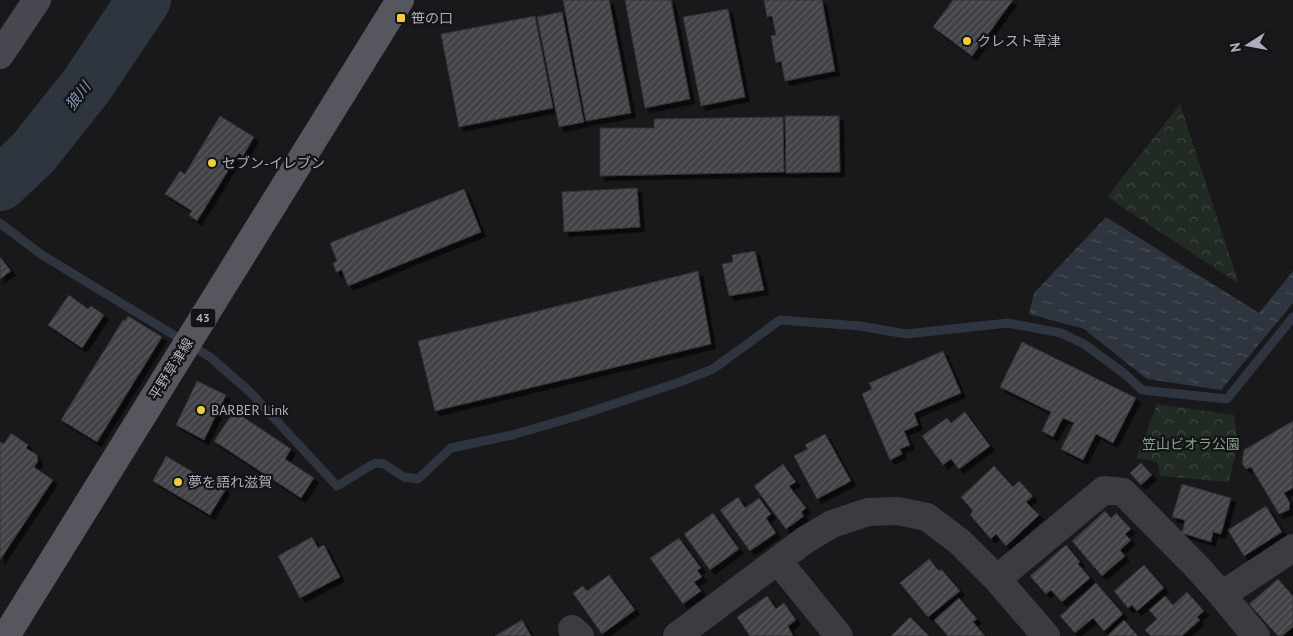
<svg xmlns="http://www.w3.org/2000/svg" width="1293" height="636" font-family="'PT Sans','Noto Sans JP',sans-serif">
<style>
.park{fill:url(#park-crowns)}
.water{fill:url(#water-ripples)}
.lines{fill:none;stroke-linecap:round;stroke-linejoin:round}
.stream{stroke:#2e353e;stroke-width:9}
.river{stroke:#2e353e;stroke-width:54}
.building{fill:url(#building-hatch);stroke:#333236;filter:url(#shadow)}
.street{stroke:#3b3b41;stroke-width:28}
.secondary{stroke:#47484f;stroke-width:28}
.primary{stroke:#55565e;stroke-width:28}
.poi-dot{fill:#efce3c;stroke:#141315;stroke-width:2}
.labels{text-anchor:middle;stroke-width:4.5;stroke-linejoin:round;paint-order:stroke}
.shield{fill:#141315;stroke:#7e7f88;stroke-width:1}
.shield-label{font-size:12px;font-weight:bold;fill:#abadba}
.poi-label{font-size:14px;fill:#abadba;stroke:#141315;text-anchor:start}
.street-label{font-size:14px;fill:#abadba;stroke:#141315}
.park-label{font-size:14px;fill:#82a48a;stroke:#141315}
.water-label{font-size:15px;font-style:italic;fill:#8396b4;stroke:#141315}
</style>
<defs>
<pattern id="park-crowns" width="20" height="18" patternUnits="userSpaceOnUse" patternTransform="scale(1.25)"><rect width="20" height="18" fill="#222a24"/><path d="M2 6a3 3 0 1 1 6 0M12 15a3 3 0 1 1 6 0" fill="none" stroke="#3f4642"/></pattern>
<pattern id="water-ripples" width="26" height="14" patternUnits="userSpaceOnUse" patternTransform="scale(1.25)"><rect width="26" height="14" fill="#2e353e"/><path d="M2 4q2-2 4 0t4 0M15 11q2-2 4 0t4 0" fill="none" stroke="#4a5058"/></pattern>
<pattern id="building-hatch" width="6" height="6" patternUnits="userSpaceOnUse" patternTransform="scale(1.25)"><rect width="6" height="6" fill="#434247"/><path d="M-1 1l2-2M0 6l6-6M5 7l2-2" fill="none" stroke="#5b5b5f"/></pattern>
<filter id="shadow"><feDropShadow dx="4.5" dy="4.5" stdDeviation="0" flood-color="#0009"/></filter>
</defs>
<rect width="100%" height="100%" fill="#19181a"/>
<path class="park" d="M1180,104l59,180 -132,-87z
M1157,404l77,11 4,27 -9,40 -69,-6 -3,-14 -21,-4z"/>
<path class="water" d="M1106,217l153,96 34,-42v32l-72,87 -74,-11 -63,-50 -55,-15 5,-21z"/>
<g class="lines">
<path class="stream" d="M0,223l42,32 168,102 40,35 87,94 38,-23 9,1 20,13 14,2 33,-31 61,-13 62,-18 106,-35 33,-13 67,-49 80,6 46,8 102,-11 53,10 23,11 41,30 17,16 85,9 66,-82"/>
<path class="river" d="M0,184l33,-31 54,-68 57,-85"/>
</g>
<path class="building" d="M563,0h46l22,113 -45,8z
M625,0h46l19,99 -45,9z
M764,0h58l13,71 -50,10 -4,-20 -5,2 -5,-27 5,-1 -4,-19 -5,1z
M953,0h60l-41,56 -39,-29z
M728,9l17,88 -44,9 -18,-89z
M562,12l22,110 -25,5 -22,-110z
M535,16l18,92 -94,19 -18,-93z
M220,116l34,21 -11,19 -4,-3 -42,68 -8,-6 3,-4 -27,-17 15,-23 5,3z
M785,116h54l1,56 -54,1z
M783,117l1,55 -184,4v-48h54v-9z
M637,188l3,39 -76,5 -2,-40z
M464,189l17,43 -133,54 -6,-16 -6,2 -3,-9 4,-2 -7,-18z
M755,251l9,39 -35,6 -7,-32 11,-2 -1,-7z
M0,257l11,14 -11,8z
M698,271l13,73 -276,67 -17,-70z
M69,295l19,14 3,-3 13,9 -22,33 -34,-23z
M128,316l34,21 -65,105 -36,-22 62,-100 2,1z
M1022,342l114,56 -23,45 -17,-9 -13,26 -22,-11 13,-26 -11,-5 -10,19 -11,-6 9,-19 -51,-25z
M943,351l18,42 -47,20 4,12 -14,6 6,14 -10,4 2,5 -12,6 -28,-66 10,-5 -3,-6z
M197,381l29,14 -22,45 -28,-15z
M234,411l57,38 -6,10 29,19 -13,20 -87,-57z
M965,412l25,34 -31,23 -8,-10 -8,6 -21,-29 25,-18 4,5z
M1293,421v67l-9,5 6,10 -1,7 -10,4 -28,-47 -5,2 -4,-6 2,-13z
M11,433l17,12 -2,3 11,7 1,6 -4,6 19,13 -53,80v-118l4,2z
M825,434l26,47 -34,18 -23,-43 14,-7 -3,-4z
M166,456l47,28 1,-2 12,7 -16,26 -57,-34z
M1141,463l11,12 -11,10 -11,-12z
M783,464l13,18 -7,4 17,22 -5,4 3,4 -18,13 -32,-43z
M994,466l19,21 6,-6 14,15 -7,6 13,13 -33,31 -10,-12 -5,5 -21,-24 3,-4 -12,-14z
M1182,484l49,14 -10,36 -8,-2 -2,10 -29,-9 3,-13 -13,-3z
M738,497l7,11 14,-10 12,16 -5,4 10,15 -26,18 -30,-41z
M1266,506l16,26 -38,24 -16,-26z
M1105,511l6,7 5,-5 15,16 -6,5 6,6 -11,10 5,6 -23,20 -30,-35z
M713,513l26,36 -29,21 -26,-36z
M312,537l6,11 6,-3 16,32 -40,21 -22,-42z
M679,538l22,30 -4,2 5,7 -8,5 7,9 -18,13 -33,-46z
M1066,545l14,17 -2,2 12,14 -28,24 -11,-12 -5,4 -16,-18z
M929,559l10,12 2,-2 19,22 -32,26 -28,-34z
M1144,565l20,23 -27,23 -5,-6 -4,3 -14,-17z
M609,575l26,35 -33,24 -29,-41 10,-7 4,5z
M1278,579l15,17v31l-11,9h-4l-29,-32z
M1096,583l27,31 -19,17 -11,-13 -18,15 -15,-17z
M1187,592l17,19 -7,6 3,3 -18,16h-31l-6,-6 12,-11 -8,-9 16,-14 8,9z
M767,596l9,13 8,-6 12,17 -8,6 5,10h-43l-13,-19z
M959,598l18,21 -4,3 12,14h-37l-14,-16z
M910,617l19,19h-38z
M522,620l9,16h-36z
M1124,620l14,16h-31z"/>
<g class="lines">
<path class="street" d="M778,561l61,75
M997,579l107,-89 19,2 75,76 24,27 71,-47
M1222,595l34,41
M572,629l8,7
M677,636l128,-96 27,-16 36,-12 30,-1 29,6 33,25 37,37 49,57"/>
<path class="secondary" d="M0,55l37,-55"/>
<path class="primary" d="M6,636l394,-636"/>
</g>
<g class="poi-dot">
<rect x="396" y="13" width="10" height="10" rx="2.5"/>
<circle cx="967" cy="41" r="5"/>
<circle cx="212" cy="163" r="5"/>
<circle cx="201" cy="410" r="5"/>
<circle cx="178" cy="482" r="5"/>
</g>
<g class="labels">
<rect class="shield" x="190.5" y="308.5" width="25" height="19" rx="4"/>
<g class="shield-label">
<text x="203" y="322">43</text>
</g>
<g class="poi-label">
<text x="411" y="23">笹の口</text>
<text x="977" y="46">クレスト草津</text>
<text x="222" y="168">セブン-イレブン</text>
<text x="211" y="415">BARBER Link</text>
<text x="188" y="487">夢を語れ滋賀</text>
</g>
<g class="street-label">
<text transform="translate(171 369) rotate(-58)" y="5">平野草津線</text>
</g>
<g class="park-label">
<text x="1191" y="449">笠山ビオラ公園</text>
</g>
<g class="water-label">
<text transform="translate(78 96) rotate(-52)" y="5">狼川</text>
</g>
</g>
<g transform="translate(1248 45) rotate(259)" stroke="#141315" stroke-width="4" paint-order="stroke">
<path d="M0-4L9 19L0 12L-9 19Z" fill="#abadba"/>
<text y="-8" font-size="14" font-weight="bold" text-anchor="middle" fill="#abadba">N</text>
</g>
</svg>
